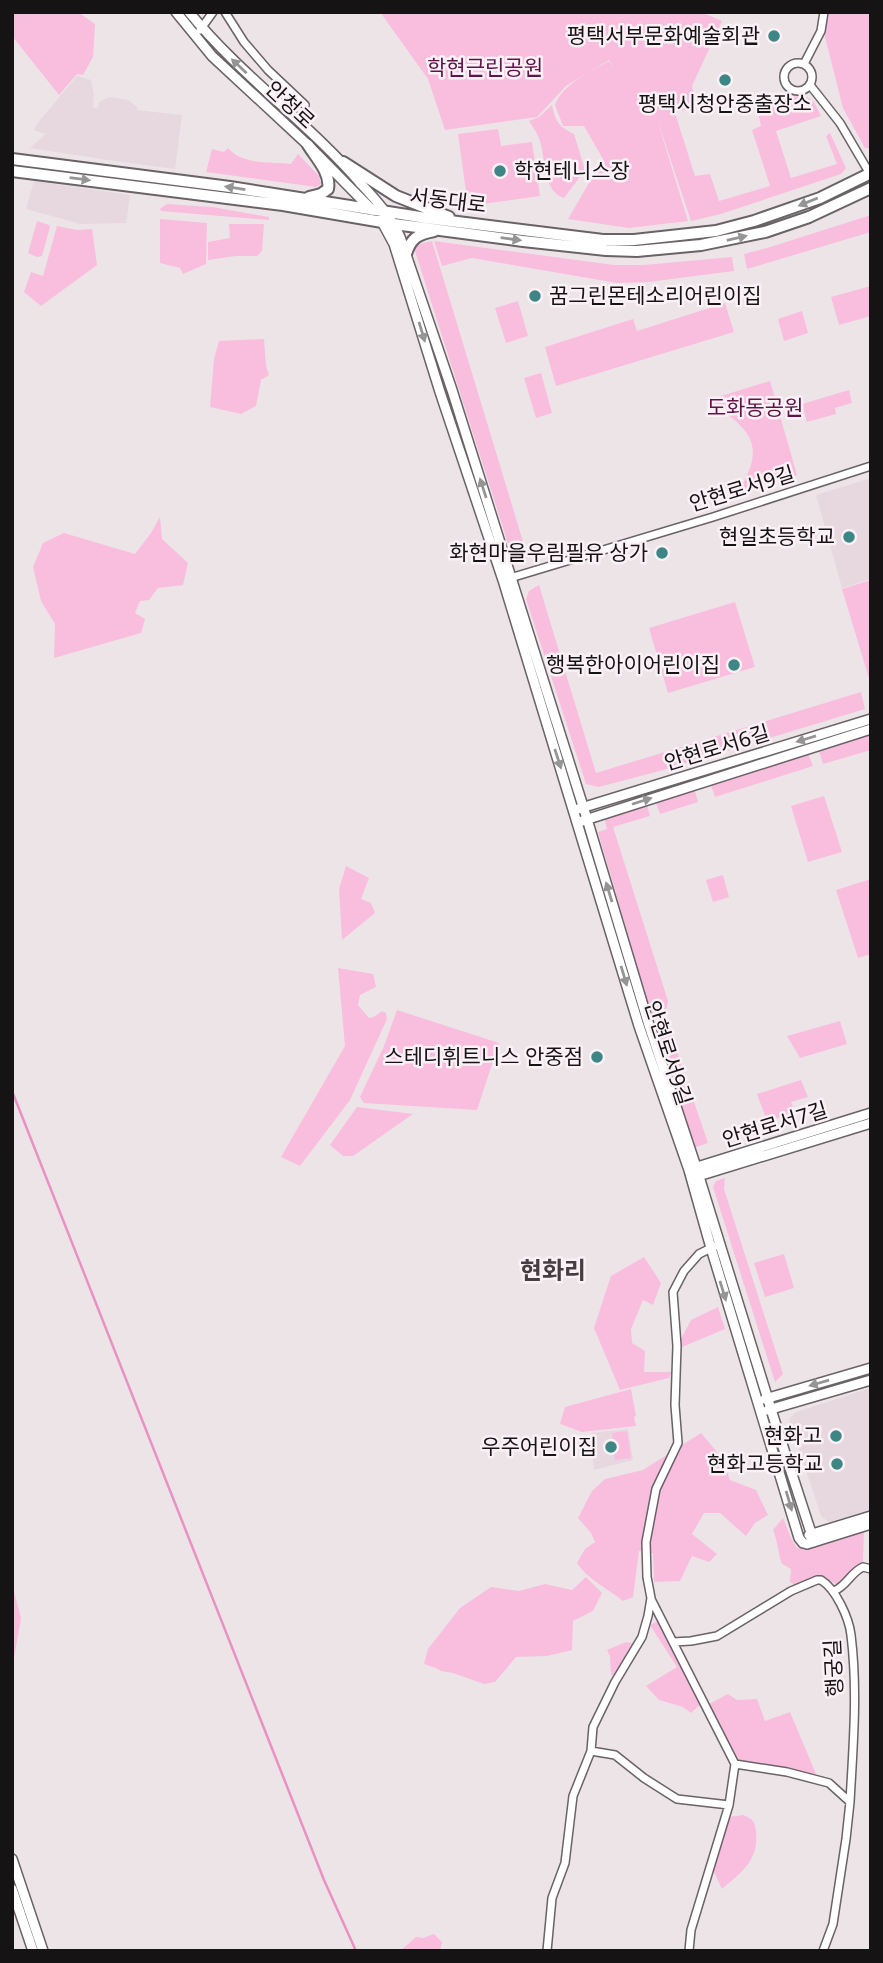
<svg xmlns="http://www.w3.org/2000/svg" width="883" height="1963" font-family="'Noto Sans','Noto Sans KR',sans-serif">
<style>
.built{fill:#e7d7df}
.green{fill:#f9bede}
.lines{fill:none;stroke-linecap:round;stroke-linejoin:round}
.stream{stroke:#e991c3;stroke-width:2.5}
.minor-casing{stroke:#696266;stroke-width:10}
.tertiary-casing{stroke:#696266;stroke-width:12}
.primary-casing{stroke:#696266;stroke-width:14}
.minor{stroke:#fff;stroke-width:7}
.tertiary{stroke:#fff;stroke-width:9}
.primary{stroke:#fff;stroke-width:10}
.oneway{fill:#969596}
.poi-dot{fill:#3e8686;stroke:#faf1f6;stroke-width:2.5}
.labels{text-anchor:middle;stroke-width:5;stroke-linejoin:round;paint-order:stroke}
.poi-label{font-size:21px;fill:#161315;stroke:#faf1f6;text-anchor:end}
.park-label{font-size:21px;fill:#601346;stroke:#faf1f6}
.street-label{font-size:21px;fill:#161315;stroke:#faf1f6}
.quarter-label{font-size:24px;font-weight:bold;fill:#443e41;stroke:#faf1f6}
</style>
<rect width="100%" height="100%" fill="#ede4e8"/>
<path class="built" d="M77,76l14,4 3,15 -1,12 5,2 1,-7 10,-5 19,3 9,7v3l45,5 -7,54 -67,-9 -78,-12 16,-14 -12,-4 2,-5z
M34,181l96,14 -4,28 -45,1 -55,-15z
M871,478v101l-29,9 -26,-93z
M871,1388v121l-42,13 -8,-6 -32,-97 7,-7z
M628,1429l5,31 -39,10 -3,-37z"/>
<path class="green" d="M12,12h66l17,12 -2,33 -10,18 -6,-1 -18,21 -47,-59z
M380,12h321l21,9 -30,65 5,19 -22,8 20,63 15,-2 9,27 51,-15 -18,-56 9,-4 -4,-18 25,-12 25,1 7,5 7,14 -45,15 15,47 46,-14 -11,-28 4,-3 16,35 -5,6 -120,40 -30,7 -34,-102 31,102 -59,7 -61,-9 35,-60 -19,-33h-21l-8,-21c8,-21 35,-33 54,-44l7,11 -7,-12 -43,26 -29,31 -92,13 -17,-51z
M830,12h41v136h-6l-22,-40 -19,-75z
M552,105c3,16 7,22 22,29l11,36 -21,28c-23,-7 -17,-43 -26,-62 -2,-5 -6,-10 -9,-15l10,-4z
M498,129l3,17 31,-4 8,54 -72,10 -10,-72z
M228,148c14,17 43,14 63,16l7,-10 21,22 2,8 -5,3 -110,-15 6,-23 12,3z
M167,204l45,3 57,10v3l-108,-9 -1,-2z
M871,215v17l-124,37 -3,-15 23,-6z
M160,219l47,4 -1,41 -23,10 -3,-6 -20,-5z
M37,221l12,4 1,2 -8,29 -5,1 -9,-4z
M229,224h35l-2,27 -5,5h-21l-28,4v-18l22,-4z
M57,226l20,4 15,-1 5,36 -56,41 -17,-14 7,-20 12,4z
M432,241l96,317 -5,1 -11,-3 -97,-305 4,-7z
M434,241l180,24h30l88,-8 2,14 -86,11 -31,1 -145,-25 -30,8z
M871,286v30l-32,9 -8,-28z
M518,301l10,35 -22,7 -11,-35z
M725,303l9,29 -178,54 -11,-39 88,-28 4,12z
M802,311l6,22 -24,8 -6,-22z
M264,339l2,27 3,9 -8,5 -5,26 -15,8 -31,-7 4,-48 5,-18z
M541,373l11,40 -16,5 -12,-40z
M770,381l27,94 -59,17c31,-50 10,-63 -30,-92z
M849,390l3,13 -17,5 1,6 -29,8 -5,-18z
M160,517l2,22 26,24 -5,22 -25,3 -9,12 -9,1 -5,12 10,6 -4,14 -87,25 1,-34 -14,-23 -8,-34 10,-24 21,-10 71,21 16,-21z
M871,580v105l-29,-96z
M539,585l57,188 265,-81 4,17 -198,60 -68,18 -13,-3 -60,-185 3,-8z
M735,602l20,65 -87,26 -19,-65z
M871,735v15l-48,14 -4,-13z
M808,753l5,13 -98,31 -4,-12z
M695,791l3,11 -38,12 -4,-11z
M824,796l18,56 -34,10 -17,-56z
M647,805l3,11 -37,11 55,174 -2,12 -14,4 -54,-185 9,-3 -3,-11z
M346,866l23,12 -8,21 10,4 4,10 -33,27 -3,-51z
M723,875l6,22 -16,5 -7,-22z
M871,879v75l-13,4 -22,-68z
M338,968l35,6 3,13 -16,8 -2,10 11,13 5,-1 8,-6 4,2 1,6 -37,81 -50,66 -19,-9 64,-111z
M397,1010l102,33 -22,67 -113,-7 -4,-6 24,-51z
M840,1021l7,23 -47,14 -13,-22z
M668,1025l40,118 -15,5 -37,-120z
M801,1080l7,17 -17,5 4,11 -28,8 -10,-27z
M357,1107l56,7 -60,42h-10l-13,-11z
M725,1178l-1,11 59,185 -8,8 -62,-195 3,-6z
M784,1254l10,34 -29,9 -11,-34z
M644,1257l17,26 -8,22 -10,-5 -12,29 1,14 13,8 -1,21h28l-3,6 -49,12 -26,-62 17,-52z
M718,1307l7,22 -43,18 -2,-6 11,-21z
M631,1389l5,27 -2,1 2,9 -54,6 -22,-8 5,-17z
M627,1431l4,27 -16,2 -3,-27z
M701,1433l21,25 8,22 26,10 12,25 -13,8 -9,13 -26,-23h-16l-12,21 25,20 -8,8 -17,-6 -12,25 -26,1 -1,-29 -14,-2 -6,46 -10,4c-16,-13 -35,-21 -46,-38l8,-14 10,-7 -4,-9 -13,-15 14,-27 13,-12 38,-9z
M783,1518l8,20 6,10c24,0 45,-9 67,-17l-1,31 -15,11 -9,13c-22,-13 -22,-11 -44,-1l-5,-3 1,-13 -9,-5c-4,-11 -4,-22 -9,-34z
M586,1577l16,16 -9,18 -20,10 -1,29 -25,6 -31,1 -21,25 -11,2 -31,-11 -12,-2 -5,-3 -12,-4 4,-15 32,-41 31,-21 28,4 26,-7 27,6z
M12,1584l9,34 -9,52z
M658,1621l43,83 -10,9 -8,-6 -24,-7 -13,-14 31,-19 -27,-42z
M626,1642l10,2 -21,33 -4,-3 -1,-18 -3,-6z
M728,1694l9,6 20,-1 8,22 25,-9 26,62 -71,-12 -7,-3 -29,-55z
M743,1815c10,4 12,6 13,17 3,28 -14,40 -34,57l-9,-19 16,-53z
M434,1934l8,8 -2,9h-40l16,-14 7,1z"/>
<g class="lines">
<path class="stream" d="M12,1091l312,789 32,71"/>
<g class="minor-casing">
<path id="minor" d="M225,12l19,30 24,28 37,35
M200,30l13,-18
M784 77a14 14 0 1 1 28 0a14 14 0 1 1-28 0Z
M804,64l17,-33 3,-19
M810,85l30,38 30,51
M507,579l206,-62 158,-51
M715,1246l-16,8 -15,17 -11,21 4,54 -2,59 3,38 -22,46 -10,53 1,35 4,21 -3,18 -6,21 -27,45 -22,45 -2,24 24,4 29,23 33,21 52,6 6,-41
M834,1591c13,-5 17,-19 29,-24l8,2
M651,1599l84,165 52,8 42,11 21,19c3,-55 8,-111 1,-167 -2,-17 -15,-46 -30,-55h-4l-26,11 -74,45 -26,5 -18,1
M547,1951l5,-53 13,-35 8,-67 18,-45
M689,1951l2,-21 38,-125
M823,1951l10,-27 13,-85 4,-37"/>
</g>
<g class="tertiary-casing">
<path id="tertiary" d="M176,12l36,44 96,89 64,65
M189,12c52,64 120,111 173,173 15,16 29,32 38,52l52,153 135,429 61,203 48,145 79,255 39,120
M381,220l13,24 46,148 63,188 136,446 50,144 22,78 88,290 4,5 4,1 64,-20
M578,809l293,-90
M582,821l289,-92
M694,1168l177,-55
M695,1177l176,-54
M765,1399l106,-31
M768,1410l103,-30
M809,1535l62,-19
M12,1859l31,92
M12,1889l21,62"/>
</g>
<g class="primary-casing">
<path id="primary" d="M308,145c8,13 23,28 20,44l-7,5 -12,3
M12,159l218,28 196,31 177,22h31l82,-9 38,-10 66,-23 51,-25
M343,162l53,34 53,21
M12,171l271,34 111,19 129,17 83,9 31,1 64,-6 64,-13 44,-15 62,-29
M406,254c5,-16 12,-20 28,-23"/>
</g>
<use href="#minor" class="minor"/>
<use href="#tertiary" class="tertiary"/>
<use href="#primary" class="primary"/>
</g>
<defs><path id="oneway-solid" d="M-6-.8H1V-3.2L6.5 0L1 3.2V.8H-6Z" transform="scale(1.75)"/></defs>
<g class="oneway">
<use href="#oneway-solid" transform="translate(239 66) rotate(-137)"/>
<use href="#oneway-solid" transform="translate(80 179) rotate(7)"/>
<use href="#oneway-solid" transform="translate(235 188) rotate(-171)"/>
<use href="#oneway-solid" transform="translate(808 202) rotate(158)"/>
<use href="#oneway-solid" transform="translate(737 238) rotate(-13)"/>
<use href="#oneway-solid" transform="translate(511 239) rotate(8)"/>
<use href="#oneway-solid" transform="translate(422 332) rotate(73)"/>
<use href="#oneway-solid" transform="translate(483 488) rotate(-108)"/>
<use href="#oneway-solid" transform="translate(806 739) rotate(163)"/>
<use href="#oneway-solid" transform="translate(558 759) rotate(72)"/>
<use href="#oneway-solid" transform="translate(642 801) rotate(-18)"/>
<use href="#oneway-solid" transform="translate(609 892) rotate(-107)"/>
<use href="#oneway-solid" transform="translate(624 976) rotate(73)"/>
<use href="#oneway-solid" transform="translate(723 1291) rotate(73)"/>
<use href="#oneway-solid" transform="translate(819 1383) rotate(164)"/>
<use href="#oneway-solid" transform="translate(789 1501) rotate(74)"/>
</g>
<g class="poi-dot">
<circle cx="774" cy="36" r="7"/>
<circle cx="725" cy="80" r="7"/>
<circle cx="500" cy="171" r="7"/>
<circle cx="535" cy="296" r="7"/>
<circle cx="849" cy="537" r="7"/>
<circle cx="662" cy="553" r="7"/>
<circle cx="734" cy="665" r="7"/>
<circle cx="597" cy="1057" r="7"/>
<circle cx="836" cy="1436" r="7"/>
<circle cx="611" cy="1447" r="7"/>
<circle cx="837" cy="1464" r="7"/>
</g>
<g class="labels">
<g class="poi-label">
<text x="760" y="43">평택서부문화예술회관</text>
<text x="725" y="111" text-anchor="middle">평택시청안중출장소</text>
<text x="514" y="178" text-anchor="start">학현테니스장</text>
<text x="549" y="303" text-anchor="start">꿈그린몬테소리어린이집</text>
<text x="835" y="544">현일초등학교</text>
<text x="648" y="560">화현마을우림필유 상가</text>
<text x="720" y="672">행복한아이어린이집</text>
<text x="583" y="1064">스테디휘트니스 안중점</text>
<text x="822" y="1443">현화고</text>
<text x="597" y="1454">우주어린이집</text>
<text x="823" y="1471">현화고등학교</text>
</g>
<g class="park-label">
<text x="485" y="75">학현근린공원</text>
<text x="755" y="415">도화동공원</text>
</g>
<g class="street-label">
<text transform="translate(290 105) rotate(43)" y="7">안청로</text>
<text transform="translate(448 201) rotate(7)" y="7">서동대로</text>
<text transform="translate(742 489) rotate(-17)" y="7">안현로서9길</text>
<text transform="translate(717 748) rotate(-17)" y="7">안현로서6길</text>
<text transform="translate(668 1053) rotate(72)" y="7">안현로서9길</text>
<text transform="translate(775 1125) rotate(-17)" y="7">안현로서7길</text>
<text transform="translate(834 1668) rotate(-93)" y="7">행궁길</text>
</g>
<g class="quarter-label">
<text x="553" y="1279">현화리</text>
</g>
</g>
<rect width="883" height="1963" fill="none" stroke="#161315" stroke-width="28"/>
</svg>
